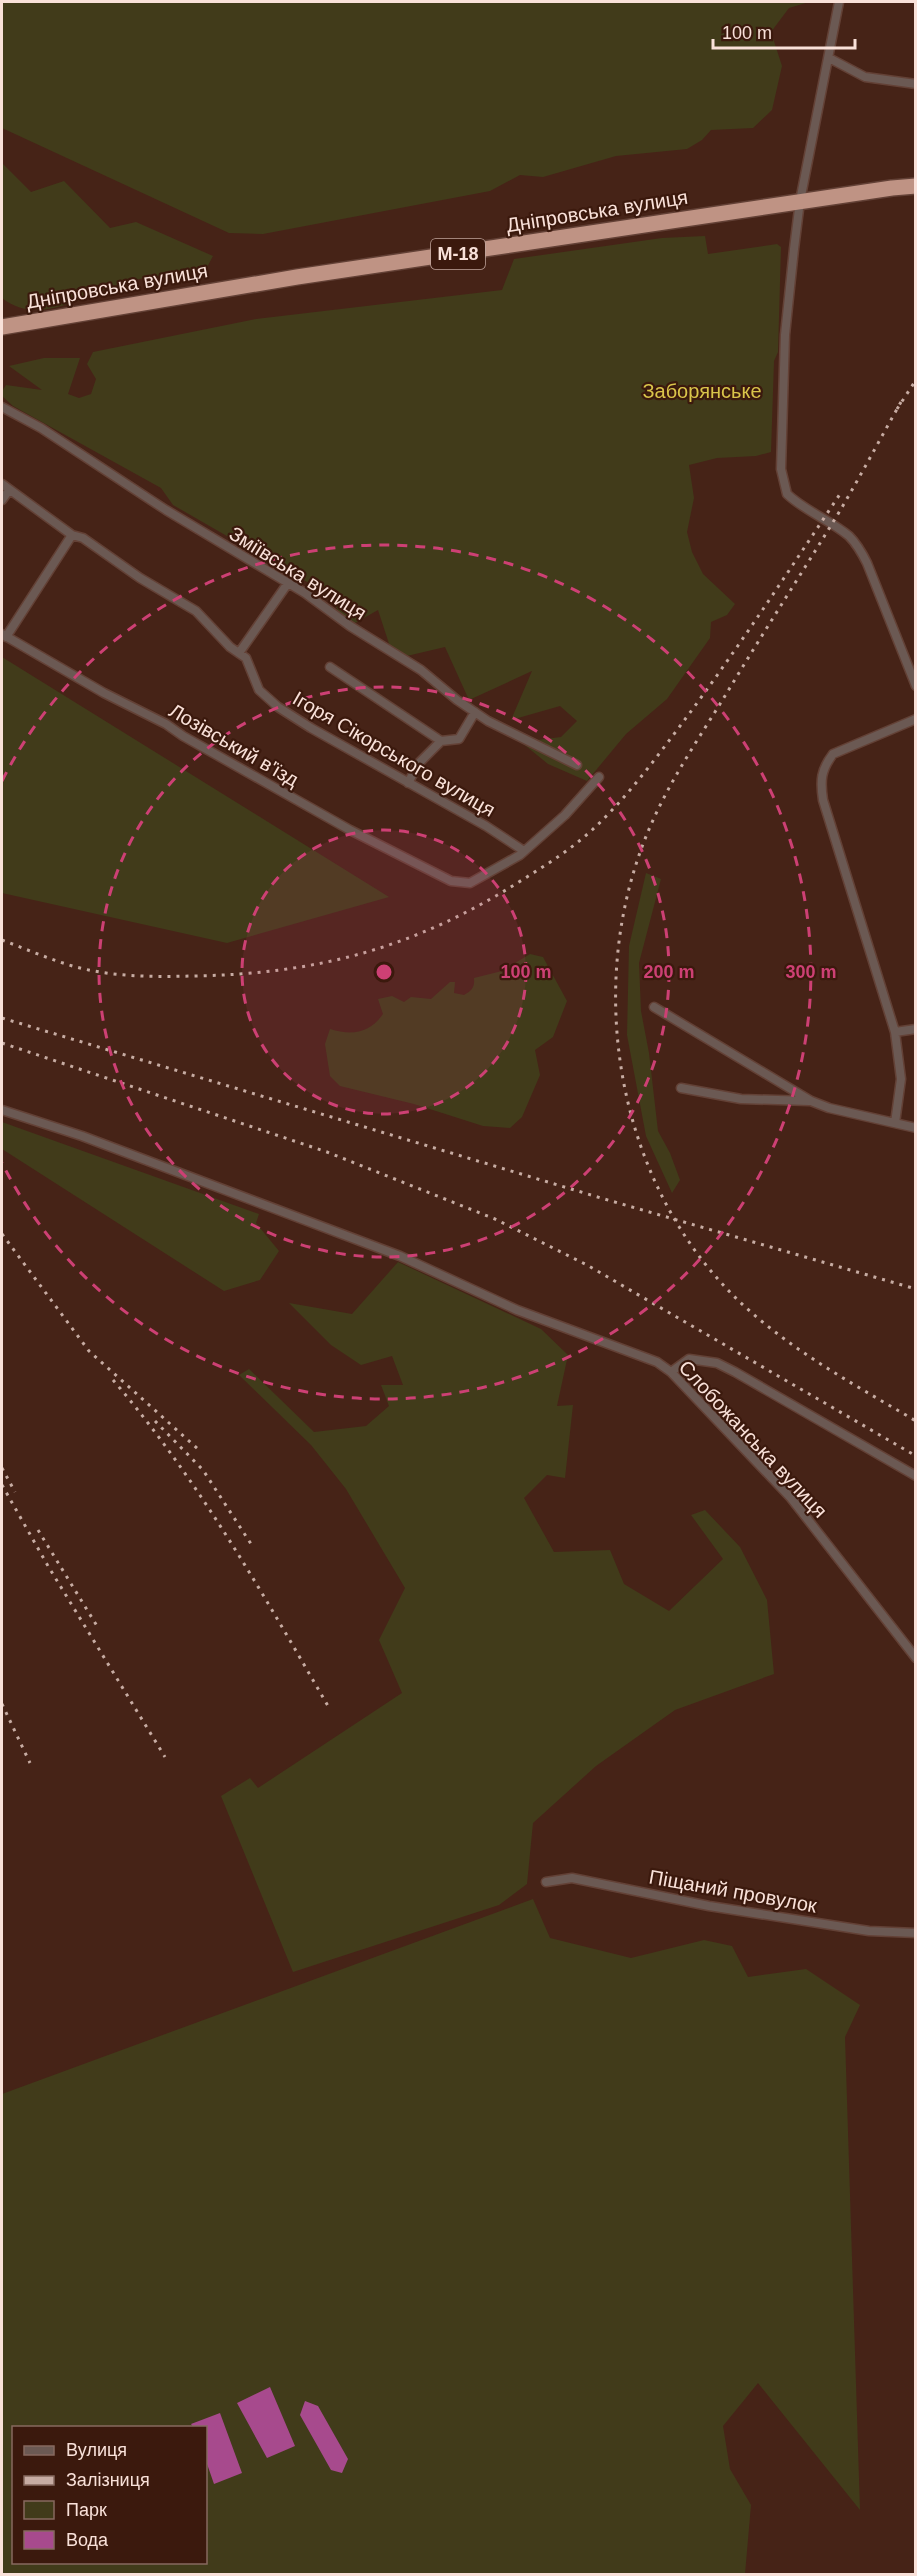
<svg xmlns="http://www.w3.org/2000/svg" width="917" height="2576" font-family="Arial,sans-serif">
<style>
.green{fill:#413b1a;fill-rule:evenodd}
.water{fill:#a74a8d}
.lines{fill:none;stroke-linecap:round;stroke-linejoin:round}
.street-casing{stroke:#634136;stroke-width:11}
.highway-casing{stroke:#634136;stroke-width:18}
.street{stroke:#6b5953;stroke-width:8}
.highway{stroke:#bf9384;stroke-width:15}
.rail{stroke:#c7aca3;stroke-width:3;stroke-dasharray:3 6;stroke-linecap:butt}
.ring{fill:none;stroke:#cd4074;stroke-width:3;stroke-dasharray:10 8}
.labels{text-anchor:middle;stroke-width:4.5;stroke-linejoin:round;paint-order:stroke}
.shield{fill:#3b190d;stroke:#c0a59c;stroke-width:1.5}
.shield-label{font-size:18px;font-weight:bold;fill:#f9e1d9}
.street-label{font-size:20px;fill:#f9e1d9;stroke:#3b190d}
.park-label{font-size:20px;fill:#d9c44a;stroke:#3b190d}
.centre{fill:#cd4074;stroke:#3b190d;stroke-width:3}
.ring-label{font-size:18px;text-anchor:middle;font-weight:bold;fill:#cd4074;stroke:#3b190d;stroke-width:4.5;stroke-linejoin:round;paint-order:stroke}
</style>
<rect width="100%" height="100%" fill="#462317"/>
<path class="green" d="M2,2h807l-20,6 -18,24 11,34 -10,44 -19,18 -42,2 -9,10 -15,9 -71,7 -73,21 -23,-2 -30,16 -227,43 -34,-1 -227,-105z
M2,163l29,29 33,-11 46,47 26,-6 77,34 -8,15c-25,3 -54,4 -78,11 -40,11 -87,46 -125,16z
M705,236l3,18 69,-10 4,3 -3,105 -4,9 -3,91 -15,4 -39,2 -28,7 5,33 -7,34 5,20 11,22 32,30 -8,11 -16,7 -1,16 -43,61 -41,35 -39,47 -39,-17 -27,-22 40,-5 16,-16 -17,-15 -49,14 21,-49 -63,29 -24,-53 -51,12 -16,-49 -30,17 -20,-33 -155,-89 -12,-17 -148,-82 -11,-10v-5l4,-6 36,5 -33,-24 35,-8h36l-12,36 11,4 12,-4 5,-15 -9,-15 6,-12 163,-33 246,-29 12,-31 148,-21z
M2,657l387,240 -162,46 -225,-50z
M646,873l15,6 -22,84 2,48 8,42 9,78 12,22 10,27 -8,13 -26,-57 -19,-101 2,-89z
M530,954l13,3 24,44 -14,36 -18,13 5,25 -18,42 -12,11 -27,-2 -69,-22 -74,-18 -10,-10 -5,-32 5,-15c22,7 40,4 53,-15l-5,-15 14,-3 12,6 7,-5 20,2 19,-17h5l-1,11 10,2c8,-4 11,-8 10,-17l28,-7z
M2,1122l257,92 -3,9 23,28 -19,29 -36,11 -222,-142z
M398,1262l143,67 27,26 -11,51 16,-1 -8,73 -18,-3 -23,23 30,54 56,-2 14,34 45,27 54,-52 -32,-44 14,-5 35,37 27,53 7,74 -99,36 -79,56 -63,57 -6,61 -28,21 -206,67 -72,-176 29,-18 8,10 144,-95 -23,-53 26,-52 -59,-99 -35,-44 -72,-70 10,-6 65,63 52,-6 23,-20 -8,-21h22l-11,-29 -31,9 -30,-20 -42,-42 63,11z
M533,1899l17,39 81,20 73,-18 28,6 16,31 58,-8 54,36 -15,32 15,473 -102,-127 -35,43 7,43 21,36 -6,69h-743v-480zM14,2428h192v134h-192z"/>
<path class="water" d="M270,2387l25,59 -28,12 -30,-55z
M305,2401l13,5 30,53 -6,14 -11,-3 -31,-55z
M220,2413l22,60 -28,11 -8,-23v-33l-13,-1 -2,-3z"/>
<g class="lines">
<g class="street-casing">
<path id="street" d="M839,2l-39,199 -6,48 -9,86 -4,134 6,25c18,17 43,26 62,42 8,8 13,17 18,27l49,123
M829,58l36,19 51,7
M2,407l39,21 125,82 139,83 45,33 71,44 36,30 31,21 89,44
M2,484l70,51 11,3 57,40 56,33 34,36 16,11 13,32 19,17 33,21 175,98 38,25
M2,500l7,-10
M2,634l102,59 62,31 17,12 167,94 101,51 19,2 50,-28 45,-40 34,-38
M6,637l66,-102
M239,653l49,-70
M330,667l111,74
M408,783l11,-20 22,-22 18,-2 16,-27
M654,1007l157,94 18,7 87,20
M895,1032l-72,-232c-3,-20 -2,-30 10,-46l83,-35
M681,1088l60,11 68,2
M2,1110l80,26 318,120 117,54 140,52 14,10 120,126 125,160
M895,1123l6,-44 -6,-47 21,-3
M671,1372l18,-13 28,4 18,9 181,104
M546,1882l26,-4 137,28 160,25 47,2"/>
</g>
<g class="highway-casing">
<path id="highway" d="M2,327l295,-50 595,-89 24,-2"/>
</g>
<use href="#street" class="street"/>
<use href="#highway" class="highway"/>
<path class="rail" d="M901,402c-21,37 -41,75 -63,112 -36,59 -74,117 -110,177 -25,41 -54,83 -74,127 -75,162 -39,376 98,495 49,43 108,75 164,108
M897,409l19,-29
M2,940c24,9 49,20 74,27 38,10 77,10 116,9 126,-2 223,-28 330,-96 24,-15 48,-30 69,-49 37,-34 68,-77 98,-117 54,-73 103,-148 153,-223
M2,1018l599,180 315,91
M2,1043l325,109 168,67 92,46 329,191
M2,1234l87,117 109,98
M113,1380c85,99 150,214 215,326
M155,1421l48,49 50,77
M2,1468l13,24
M2,1485l46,81 117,191
M38,1530l59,96
M2,1704l28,59"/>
</g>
<circle cx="384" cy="972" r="142" fill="#cd4074" fill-opacity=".12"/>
<g class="ring">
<circle cx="384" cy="972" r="142"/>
<circle cx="384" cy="972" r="285"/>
<path d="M2 781A427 427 0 1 1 2 1163"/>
</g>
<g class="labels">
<rect class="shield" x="431" y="239" width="54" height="30" rx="4.5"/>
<g class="shield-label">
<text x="458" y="260">М-18</text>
</g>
<g class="street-label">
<text transform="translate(597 211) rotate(-9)" y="7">Дніпровська вулиця</text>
<text transform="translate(117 286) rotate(-10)" y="7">Дніпровська вулиця</text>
<text transform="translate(298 573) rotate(32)" y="7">Зміївська вулиця</text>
<text transform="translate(234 745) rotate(30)" y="7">Лозівський в'їзд</text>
<text transform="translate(394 754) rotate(30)" y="7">Ігоря Сікорського вулиця</text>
<text transform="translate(753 1439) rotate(47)" y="7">Слобожанська вулиця</text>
<text transform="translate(733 1891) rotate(10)" y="7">Піщаний провулок</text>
</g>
<g class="park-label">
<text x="702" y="398">Заборянське</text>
</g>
</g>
<circle cx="384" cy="972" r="9" class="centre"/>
<g class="ring-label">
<text x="526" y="978">100 m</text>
<text x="669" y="978">200 m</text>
<text x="811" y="978">300 m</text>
</g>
<rect width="917" height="2576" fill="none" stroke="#f9e1d9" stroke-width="6"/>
<rect x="12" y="2426" width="195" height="138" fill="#3b190d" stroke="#87695f" stroke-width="1.5"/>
<rect x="24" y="2446" width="30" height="9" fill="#6b5953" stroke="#87695f" stroke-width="1.5"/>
<text x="66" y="2456" font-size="18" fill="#f9e1d9">Вулиця</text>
<rect x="24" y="2476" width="30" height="9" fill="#c7aca3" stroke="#87695f" stroke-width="1.5"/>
<text x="66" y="2486" font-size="18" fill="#f9e1d9">Залізниця</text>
<rect x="24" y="2501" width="30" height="18" fill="#413b1a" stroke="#87695f" stroke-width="1.5"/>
<text x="66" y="2516" font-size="18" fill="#f9e1d9">Парк</text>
<rect x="24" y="2531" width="30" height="18" fill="#a74a8d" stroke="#87695f" stroke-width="1.5"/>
<text x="66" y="2546" font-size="18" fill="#f9e1d9">Вода</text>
<path d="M713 39v9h142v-9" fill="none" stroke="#f9e1d9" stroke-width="3"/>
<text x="722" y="39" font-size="18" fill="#f9e1d9" stroke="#3b190d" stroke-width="4.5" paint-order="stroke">100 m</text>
</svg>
